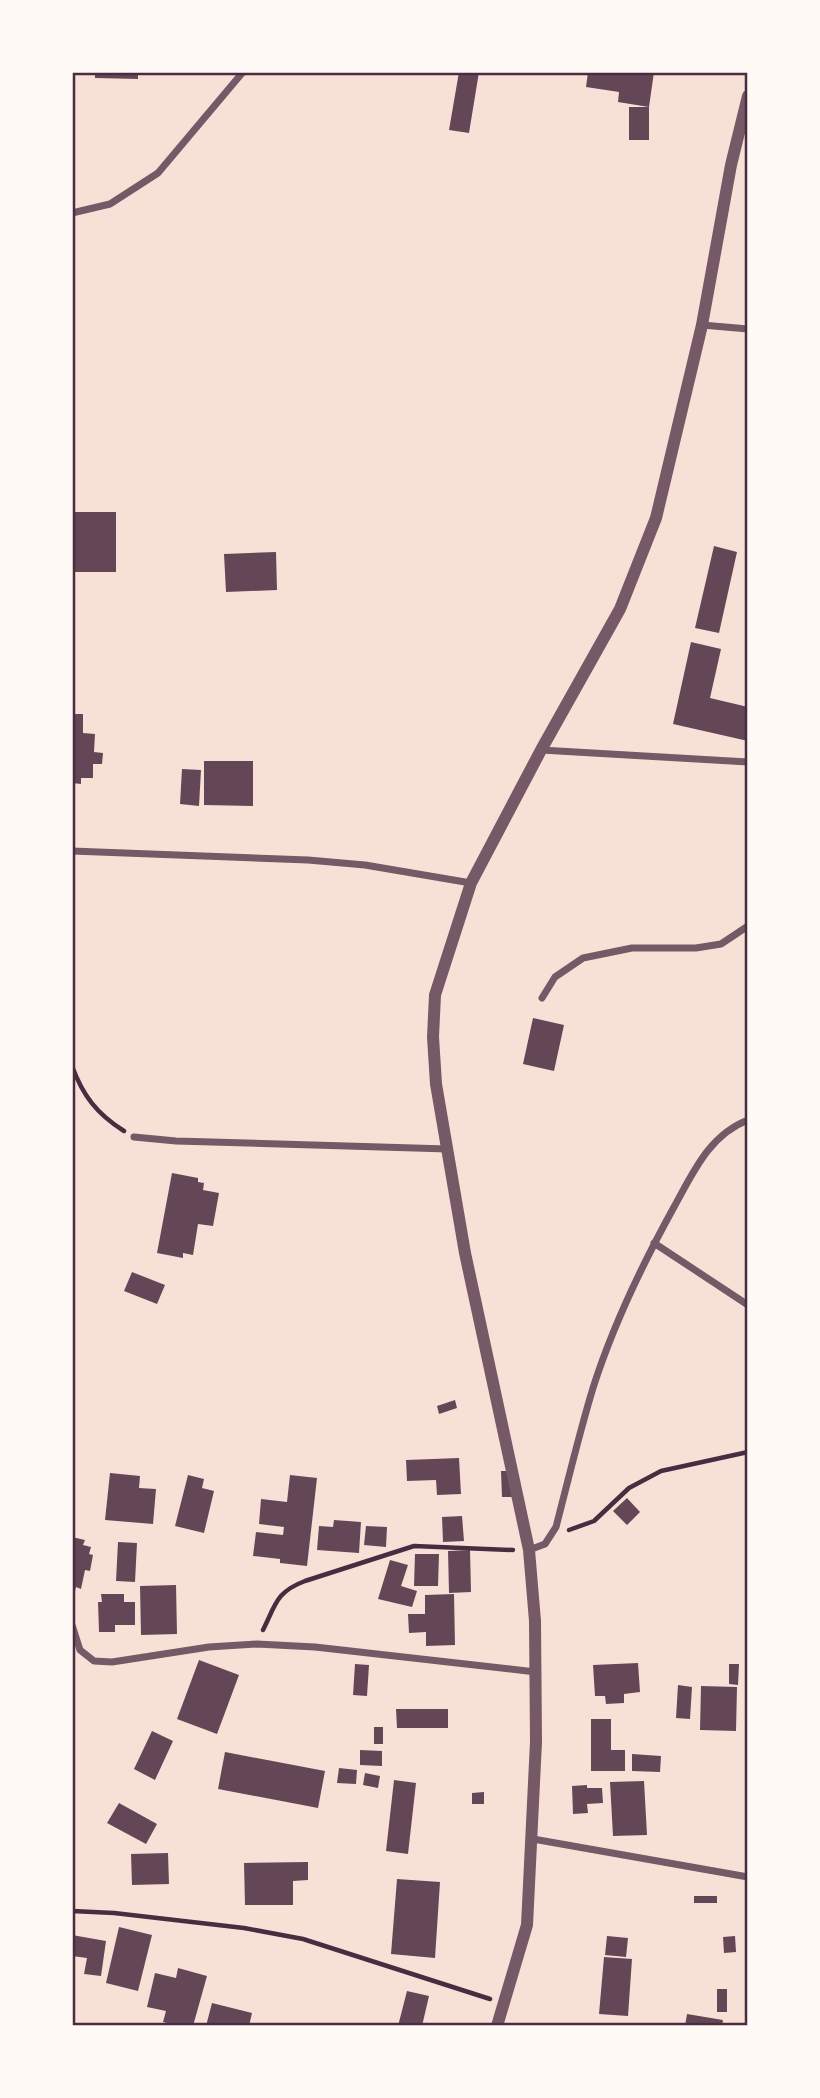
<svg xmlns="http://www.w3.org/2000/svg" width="820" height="2098" font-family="'Zilla Slab',serif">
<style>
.building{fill:#644757}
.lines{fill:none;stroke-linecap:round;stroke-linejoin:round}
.path{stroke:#4a2c40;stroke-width:4.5}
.minor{stroke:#755966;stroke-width:7}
.tertiary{stroke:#755966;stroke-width:12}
.neatline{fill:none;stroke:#4a2c40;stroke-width:2.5}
</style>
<rect width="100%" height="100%" fill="#f7e1d7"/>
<path class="building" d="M95,72h43v7l-43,-1z
M459,72h20l-10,61 -20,-3z
M588,72h66l-5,35v33h-20v-33h20l-31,-5 1,-10 -33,-5z
M72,512h44v60h-44z
M714,546l23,6 -18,81 -24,-5z
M276,552l1,38 -51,2 -2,-38z
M691,642l30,7 -11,49 38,9v34l-75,-17z
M72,714h11v19l12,1 -1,18 9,1 -1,11h-9v14h-12v6l-9,-1z
M204,761h49v45l-49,-1z
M182,769l19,1 -2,36 -19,-2z
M533,1018l31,7 -10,46 -31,-7z
M172,1173l26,5v4l6,1 -1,7 16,3 -6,33 -15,-2 -5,31 -10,-2v5l-26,-5z
M132,1272l33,13 -8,19 -33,-13z
M455,1400l2,8 -18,6 -2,-8z
M459,1458l2,36 -24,1 -1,-15 -29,1 -1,-21z
M501,1471h9l2,26h-10z
M110,1473l30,3 -1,12 17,1 -3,35 -48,-4z
M188,1475l16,4 -2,9 12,3 -10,42 -29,-7z
M290,1475l27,3 -10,88 -27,-3v-4l-27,-3 3,-24 27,3 1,-8 -25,-3 2,-25 26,3z
M627,1498l13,14 -13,13 -14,-14z
M462,1516l2,25 -21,1 -1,-25z
M334,1520l27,2 -2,31 -42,-3 2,-24 14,1z
M366,1526l21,1 -1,20 -22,-2z
M72,1537l13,3 -2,5 8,2 -2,7 4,1 -3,16 -5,-1 -4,19 -5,-2 -3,11z
M118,1542l19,1 -2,39 -19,-1z
M470,1550l1,42 -22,1 -1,-42z
M415,1554h24l-1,32h-24z
M390,1560l18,5 -7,21 16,5 -5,16 -34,-8z
M176,1585l1,49 -36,1 -1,-49z
M101,1594h23v8h11v23h-20v7h-16l-1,-30h4z
M454,1594l1,51 -29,1v-14l-17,1 -1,-19h17v-19z
M199,1660l40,15 -22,59 -40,-15z
M638,1663l2,29 -16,2v9l-18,1 -1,-8h-10l-2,-31z
M355,1664l14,1 -2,31 -14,-1z
M729,1664h10l-1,21 -9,-1z
M678,1685l14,2 -2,32 -14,-1z
M701,1686l36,1 -1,44 -36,-1z
M396,1709h52v19h-51z
M591,1719h20v31h14v21h-34z
M374,1727h9v17h-9z
M152,1731l21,10 -18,39 -21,-11z
M360,1750l22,1v15l-22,-1z
M225,1752l100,19 -7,37 -100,-19z
M632,1754l29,2 -1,16 -28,-1z
M339,1768l18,2 -1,14 -19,-1z
M365,1773l15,3 -2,12 -15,-3z
M394,1780l22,3 -8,71 -22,-3z
M644,1781l3,54 -34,1 -3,-54z
M587,1785v3h15l1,15 -16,1 1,9 -15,1 -1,-28z
M484,1792v12h-12v-11z
M119,1803l38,21 -11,20 -39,-21z
M168,1853l1,31 -37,1 -1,-31z
M308,1862v18l-15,1v24h-48l-1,-42z
M397,1879l43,3 -5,76 -44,-4z
M694,1896h23v7h-23z
M119,1927l33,8 -14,56 -32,-8z
M72,1935l34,6 -5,35 -17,-2 3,-16 -15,-2z
M607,1936l21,2 -2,19 -21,-2z
M735,1936l1,16 -12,1 -1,-16z
M604,1957l28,2 -4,57 -29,-2z
M178,1968l29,8 -14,50h-15l-15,-4 3,-11 -19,-4 8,-34 21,5z
M717,1989h10v23h-10z
M407,1991l22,5 -7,30h-24z
M212,2003l40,10 -3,13h-43z
M687,2014l36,6 -1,6h-37z"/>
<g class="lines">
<path class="path" d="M72,1066c11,30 25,48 52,65
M569,1530l25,-9 35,-33 32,-17 87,-19
M263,1630c13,-26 13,-38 42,-49l109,-35 99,4
M72,1911l42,2 130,15 59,11 187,60"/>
<path class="minor" d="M72,213l38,-9 48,-31 85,-101
M702,325l46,4
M541,750l207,12
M72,851l236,9 57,5 106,18
M542,998l13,-21 28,-19 49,-10h64l25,-4 27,-18
M134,1137l42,4 272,8
M654,1243l94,62
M529,1550l16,-6 11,-17c12,-46 23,-93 37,-139 20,-63 49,-123 81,-181 19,-34 35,-72 74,-87
M72,1625l8,25 14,11 18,1 97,-15 48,-3 58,3 221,25
M533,1839l215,38"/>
<path class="tertiary" d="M497,2026l30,-101 9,-183 -1,-121 -6,-71 -64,-297 -29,-169 -3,-47 2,-42 36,-112 70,-133 79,-141 36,-91 46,-193 29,-160 17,-69"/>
</g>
<rect width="820" height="2098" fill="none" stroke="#fffaf5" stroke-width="147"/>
<rect x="74" y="74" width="672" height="1950" class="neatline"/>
</svg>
